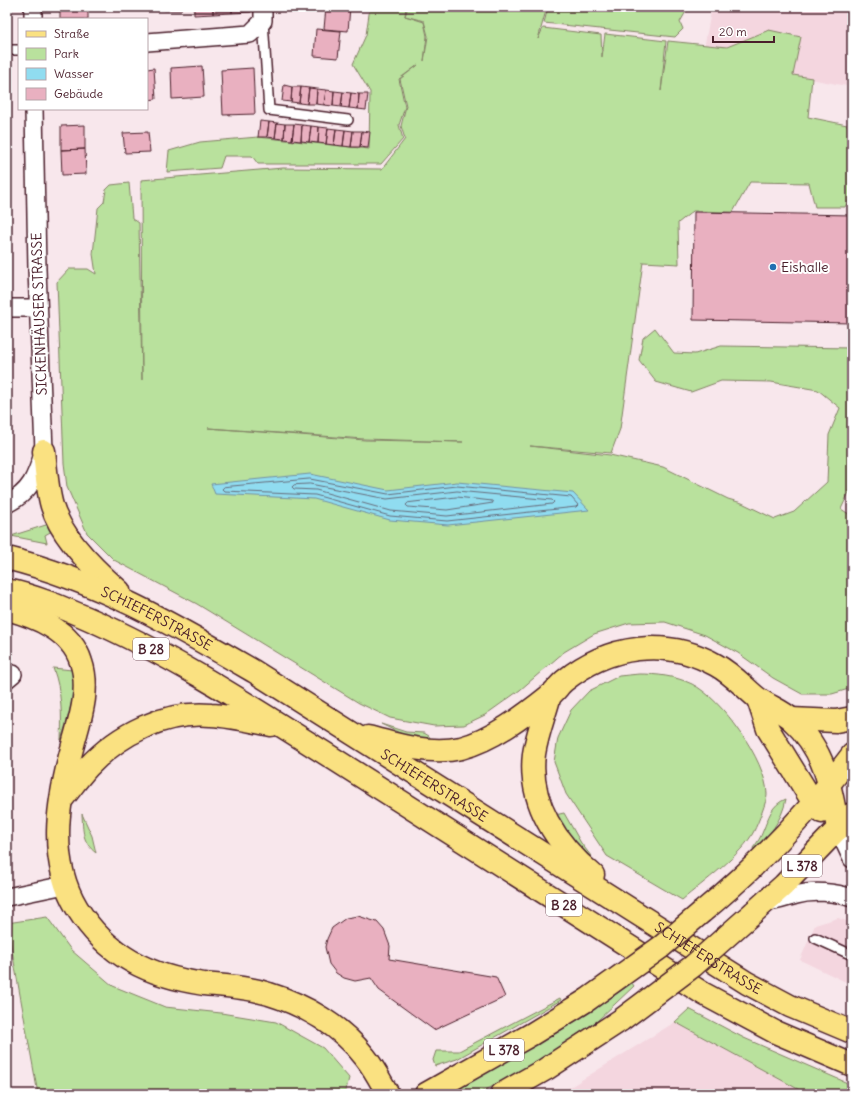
<svg xmlns="http://www.w3.org/2000/svg" width="859" height="1101" font-family="Delius,sans-serif">
<style>
.built{fill:#f4d6df}
.green{fill:#b9e19d;stroke:#828064;fill-rule:evenodd}
.water{fill:#90dcf0;stroke:#7490a1}
.lines{fill:none;stroke-linecap:round;stroke-linejoin:round}
.shore{stroke:#666b7a;stroke-width:1}
.building{fill:#e9b0c0;stroke:#4a1f2b}
.lane-casing{stroke:#4a1f2b;stroke-width:12}
.street-casing{stroke:#4a1f2b;stroke-width:20}
.primary-casing{stroke:#4a1f2b;stroke-width:25}
.lane{stroke:#fff;stroke-width:9}
.street{stroke:#fff;stroke-width:17}
.primary{stroke:#fae181;stroke-width:22}
.primary-bridge-casing{stroke:#4a1f2b;stroke-width:25;stroke-linecap:butt}
.primary-bridge{stroke:#fae181;stroke-width:22}
.poi-dot{fill:#1f6fb2;stroke:#fff;stroke-width:1.5}
.labels{text-anchor:middle;stroke-width:4;stroke-linejoin:round;paint-order:stroke}
.shield{fill:#fff;stroke:#80626b;stroke-width:1}
.shield-label{font-size:13px;font-weight:bold;fill:#4a1f2b}
.poi-label{font-size:14px;fill:#4a1f2b;stroke:#fff;text-anchor:start}
.street-label{font-size:14px;fill:#4a1f2b;stroke:#fff}
</style>
<rect width="100%" height="100%" fill="#f8e7ec"/>
<filter id="ink" filterUnits="userSpaceOnUse"><feTurbulence type="fractalNoise" baseFrequency=".025" numOctaves="2"/><feDisplacementMap in="SourceGraphic" scale="8" xChannelSelector="R" yChannelSelector="G"/><feConvolveMatrix kernelMatrix="1 2 1 2 8 2 1 2 1" color-interpolation-filters="sRGB"/></filter>
<g filter="url(#ink)">
<path class="built" d="M712,7h140v80l-150,-29z
M838,918l14,5v62l-52,-25 15,-35z
M675,1022l132,72h-248z"/>
<path class="green" d="M370,7h36l-1,9 19,6 3,14 -3,25 4,-25 -4,-15 -19,-5 3,-9h139l-9,32 5,-11 58,7 1,22 3,-23 61,7 -5,50 7,-50 59,6 42,-17 32,7 -8,38 19,3 -4,39 44,9v68l-7,13h-30l-6,-24 -59,-1 -17,30 -40,-1 -15,12 1,41 -36,-2 -23,167 -9,24 -81,-7 80,9 53,12 65,32 14,4 33,16 19,-7 33,-30 2,-47 11,-27 -22,-18 -47,-8 -50,-1 -30,11 -35,-10 -17,-22 4,-22 12,-10 19,25 21,1 26,-8 131,2v138l-11,23 11,7v172l-20,6h-30l-29,-16 -35,-25 -33,-18 -40,-13 -36,1 -35,11 -30,18 -44,38 -35,25 -21,10 -30,1 -44,-8 -31,-15 -162,-99 -83,-44 -27,-27 -20,-46 -3,-24 -7,-181 12,-13h19l8,5 -3,-20 5,-46 6,-6 2,-12 5,-5 18,-2 3,35 7,5 3,157 -1,-200 142,-12 99,1 23,-30 -4,-13 5,-20 -6,-27 18,-14 -19,14 6,28 -6,18 4,14 -22,25h-123l-6,-8h-28l-4,12 -53,4 2,-21 31,-9 58,-5 111,12 1,-57 -17,-28 13,-29zM208,428l156,11 99,3 -98,-2z
M548,7h140v1l-8,14 3,7 -8,8 -131,-14z
M49,524l3,7 -7,4 2,8 -36,-7z
M53,668l19,2c5,22 -4,48 -11,70 1,-25 1,-48 -8,-72z
M639,674c18,0 36,2 53,10 30,15 74,76 75,110 0,7 -9,29 -13,37 -11,23 -52,52 -72,69l-75,-44 -41,-62 -12,-32 4,-24 13,-28 18,-19 30,-15z
M381,724l25,8 18,1 5,3 2,4 -25,-4z
M786,799c-4,22 -17,36 -32,52l-1,-3c4,-5 8,-11 10,-17 6,-14 8,-26 23,-32z
M564,813l17,30 10,13v1l-13,-12 -23,-30z
M82,814l10,22 4,17c-14,-11 -13,-22 -14,-39z
M47,917l24,33 42,36 52,21 56,6 55,9 47,26 26,30 -4,16h-307l-31,-171z
M632,983l2,3 -37,35 -53,36 -46,27 -22,10h-26l-2,-2 90,-48 48,-29z
M560,998l1,2 -104,59 -22,7 -2,-6 3,-9h23z
M689,1009l55,29 108,47v9h-45l-132,-72z"/>
<path class="water" d="M310,474l78,16 69,-8 116,11 16,17 -141,15 -58,-5 -76,-21 -99,-5 -4,-10z"/>
<g class="lines">
<path class="shore" d="M310,479l78,15 69,-8 114,11 7,8 -2,2 -129,14 -57,-5 -75,-21 -91,-4 -2,-2 2,-2z
M310,484l77,15 70,-8 95,9 2,2 -2,2 -105,12 -56,-5 -75,-21 -22,-1 -2,-2 2,-2z
M457,497l35,4 1,2 -46,7 -39,-3 -2,-2 2,-2z"/>
</g>
<path class="building" d="M60,7h28v12h-28z
M164,7h17v3h-17z
M194,7h19v7l-19,1z
M213,7h19v6l-19,1z
M232,7h19v5l-19,1z
M326,7h24l-2,24 -24,-2z
M316,29l25,2 -3,27 -24,-2z
M202,66l2,31 -32,2 -1,-31z
M154,68l2,31 -9,1v-31z
M253,68l2,46 -32,1 -2,-45z
M284,85l8,2 -1,15 -9,-1z
M292,87h9l-2,16 -8,-1z
M301,87l8,1 -2,16 -8,-1z
M309,88l8,1 -1,15h-9z
M317,89l9,1 -2,15 -8,-1z
M326,90l8,1 -1,15 -9,-1z
M334,91l9,1 -2,15 -8,-1z
M343,92l8,1 -2,15 -8,-1z
M351,93l8,1 -1,15 -9,-1z
M359,94h9l-2,16 -8,-1z
M260,121l9,1 -2,15h-9z
M269,122l8,1 -2,15 -8,-1z
M277,123l8,1 -1,15 -9,-1z
M285,124h9l-2,16 -8,-1z
M294,124l8,1 -1,16 -9,-1z
M85,125v24l-24,1v-24z
M302,125l9,1 -2,16 -8,-1z
M311,126l8,1 -1,16 -9,-1z
M319,127l9,1 -2,16 -8,-1z
M328,128l8,1 -2,16 -8,-1z
M336,129l9,1 -2,16 -9,-1z
M345,130l8,1 -2,16 -8,-1z
M353,131h9l-2,16h-9z
M362,131l8,1 -2,16 -8,-1z
M148,132l2,20 -25,1 -2,-20z
M85,149l1,25 -24,1 -1,-25z
M694,212l158,3v108l-159,-3z
M358,916l19,6 7,8 6,16 -1,13 107,18 9,20 -71,33 -55,-40 -8,-12 -16,3 -11,-3 -8,-5 -7,-9 -4,-17 2,-8 5,-11 14,-10z"/>
<g class="lines">
<g class="lane-casing">
<path id="lane" d="M263,21l6,89 79,10
M7,50h12
M815,938l37,17"/>
</g>
<g class="street-casing">
<path id="street" d="M33,19v-12
M147,42l103,-8 13,-13v-14
M7,308h31
M7,504c25,-13 29,-28 37,-53l-7,-182 -3,-160
M7,679l6,-5
M838,829l14,30
M7,897l58,-12
M765,902c11,0 20,-4 31,-7 17,-5 39,-3 56,3"/>
</g>
<g class="primary-casing">
<g id="primary">
<path d="M44,451c2,18 3,38 8,55 9,31 43,64 67,85"/>
<path id="s1" d="M7,558c92,23 167,67 248,114l492,311 43,23 62,26"/>
<path d="M7,590c28,6 54,17 80,28 83,36 160,86 236,134 127,80 253,162 381,242l71,38 77,33"/>
<path d="M7,609c29,8 64,21 74,53 9,26 0,54 -7,79 -15,54 -28,116 3,167 30,48 72,68 127,76 21,2 44,3 65,10 36,11 72,32 96,63 9,11 16,25 23,37"/>
<path d="M550,695c-5,19 -13,39 -16,59 -6,49 23,91 59,121"/>
<path d="M758,699l10,30 45,73 9,10"/>
<path d="M791,719l45,2 16,-3"/>
<path d="M368,737c29,8 63,18 93,11 31,-8 63,-32 88,-52 6,-4 10,-11 15,-15 44,-36 102,-44 152,-16 15,8 27,21 40,32 11,9 26,13 36,23 33,30 39,67 46,109"/>
<path d="M63,798c8,-10 16,-21 25,-31 31,-33 76,-56 123,-52 20,1 40,6 60,10"/>
<path d="M702,912c56,-46 106,-99 150,-157"/>
<path d="M754,912l30,-27 68,-71"/>
<path d="M426,1094l106,-60 55,-34"/>
<path d="M502,1094l44,-25 75,-49"/>
</g>
</g>
<use href="#lane" class="lane"/>
<use href="#street" class="street"/>
<use href="#primary" class="primary"/>
<g class="primary-bridge-casing">
<path id="primary-bridge" d="M587,1000l74,-53 41,-35
M621,1020l72,-54 61,-54"/>
</g>
<use href="#primary-bridge" class="primary-bridge"/>
</g>
</g>
<circle class="poi-dot" cx="773" cy="267" r="4"/>
<g class="labels">
<g class="shield">
<rect x="133" y="638" width="36" height="22" rx="3"/>
<rect x="782" y="855" width="40" height="22" rx="3"/>
<rect x="546" y="894" width="36" height="22" rx="3"/>
<rect x="484" y="1039" width="40" height="22" rx="3"/>
</g>
<g class="shield-label">
<text x="151" y="654">B 28</text>
<text x="802" y="871">L 378</text>
<text x="564" y="910">B 28</text>
<text x="504" y="1055">L 378</text>
</g>
<g class="poi-label">
<text x="781" y="272">Eishalle</text>
</g>
<g class="street-label">
<text transform="translate(39 314) rotate(-92)" y="5">SICKENHÄUSER STRASSE</text>
<text dy="5" stroke="none"><textPath href="#s1" startOffset="162">SCHIEFERSTRASSE</textPath></text>
<text dy="5" stroke="none"><textPath href="#s1" startOffset="486">SCHIEFERSTRASSE</textPath></text>
<text dy="5" stroke="none"><textPath href="#s1" startOffset="810">SCHIEFERSTRASSE</textPath></text>
</g>
</g>
<rect width="859" height="1101" fill="none" stroke="#fff" stroke-width="24"/>
<rect x="12" y="12" width="835" height="1077" fill="none" stroke="#4a1f2b" stroke-width="1.5" filter="url(#ink)"/>
<rect x="18" y="18" width="130" height="92" fill="#ffffff" stroke="#b7a5aa"/>
<rect x="26" y="31" width="20" height="6" fill="#fae181" stroke="#b7a5aa"/>
<text x="54" y="38" font-size="12" fill="#4a1f2b">Straße</text>
<rect x="26" y="48" width="20" height="12" fill="#b9e19d" stroke="#b7a5aa"/>
<text x="54" y="58" font-size="12" fill="#4a1f2b">Park</text>
<rect x="26" y="68" width="20" height="12" fill="#90dcf0" stroke="#b7a5aa"/>
<text x="54" y="78" font-size="12" fill="#4a1f2b">Wasser</text>
<rect x="26" y="88" width="20" height="12" fill="#e9b0c0" stroke="#b7a5aa"/>
<text x="54" y="98" font-size="12" fill="#4a1f2b">Gebäude</text>
<path d="M713 36v6h61v-6" fill="none" stroke="#4a1f2b" stroke-width="2"/>
<text x="719" y="36" font-size="12" fill="#4a1f2b" stroke="#ffffff" stroke-width="3" paint-order="stroke">20 m</text>
</svg>
